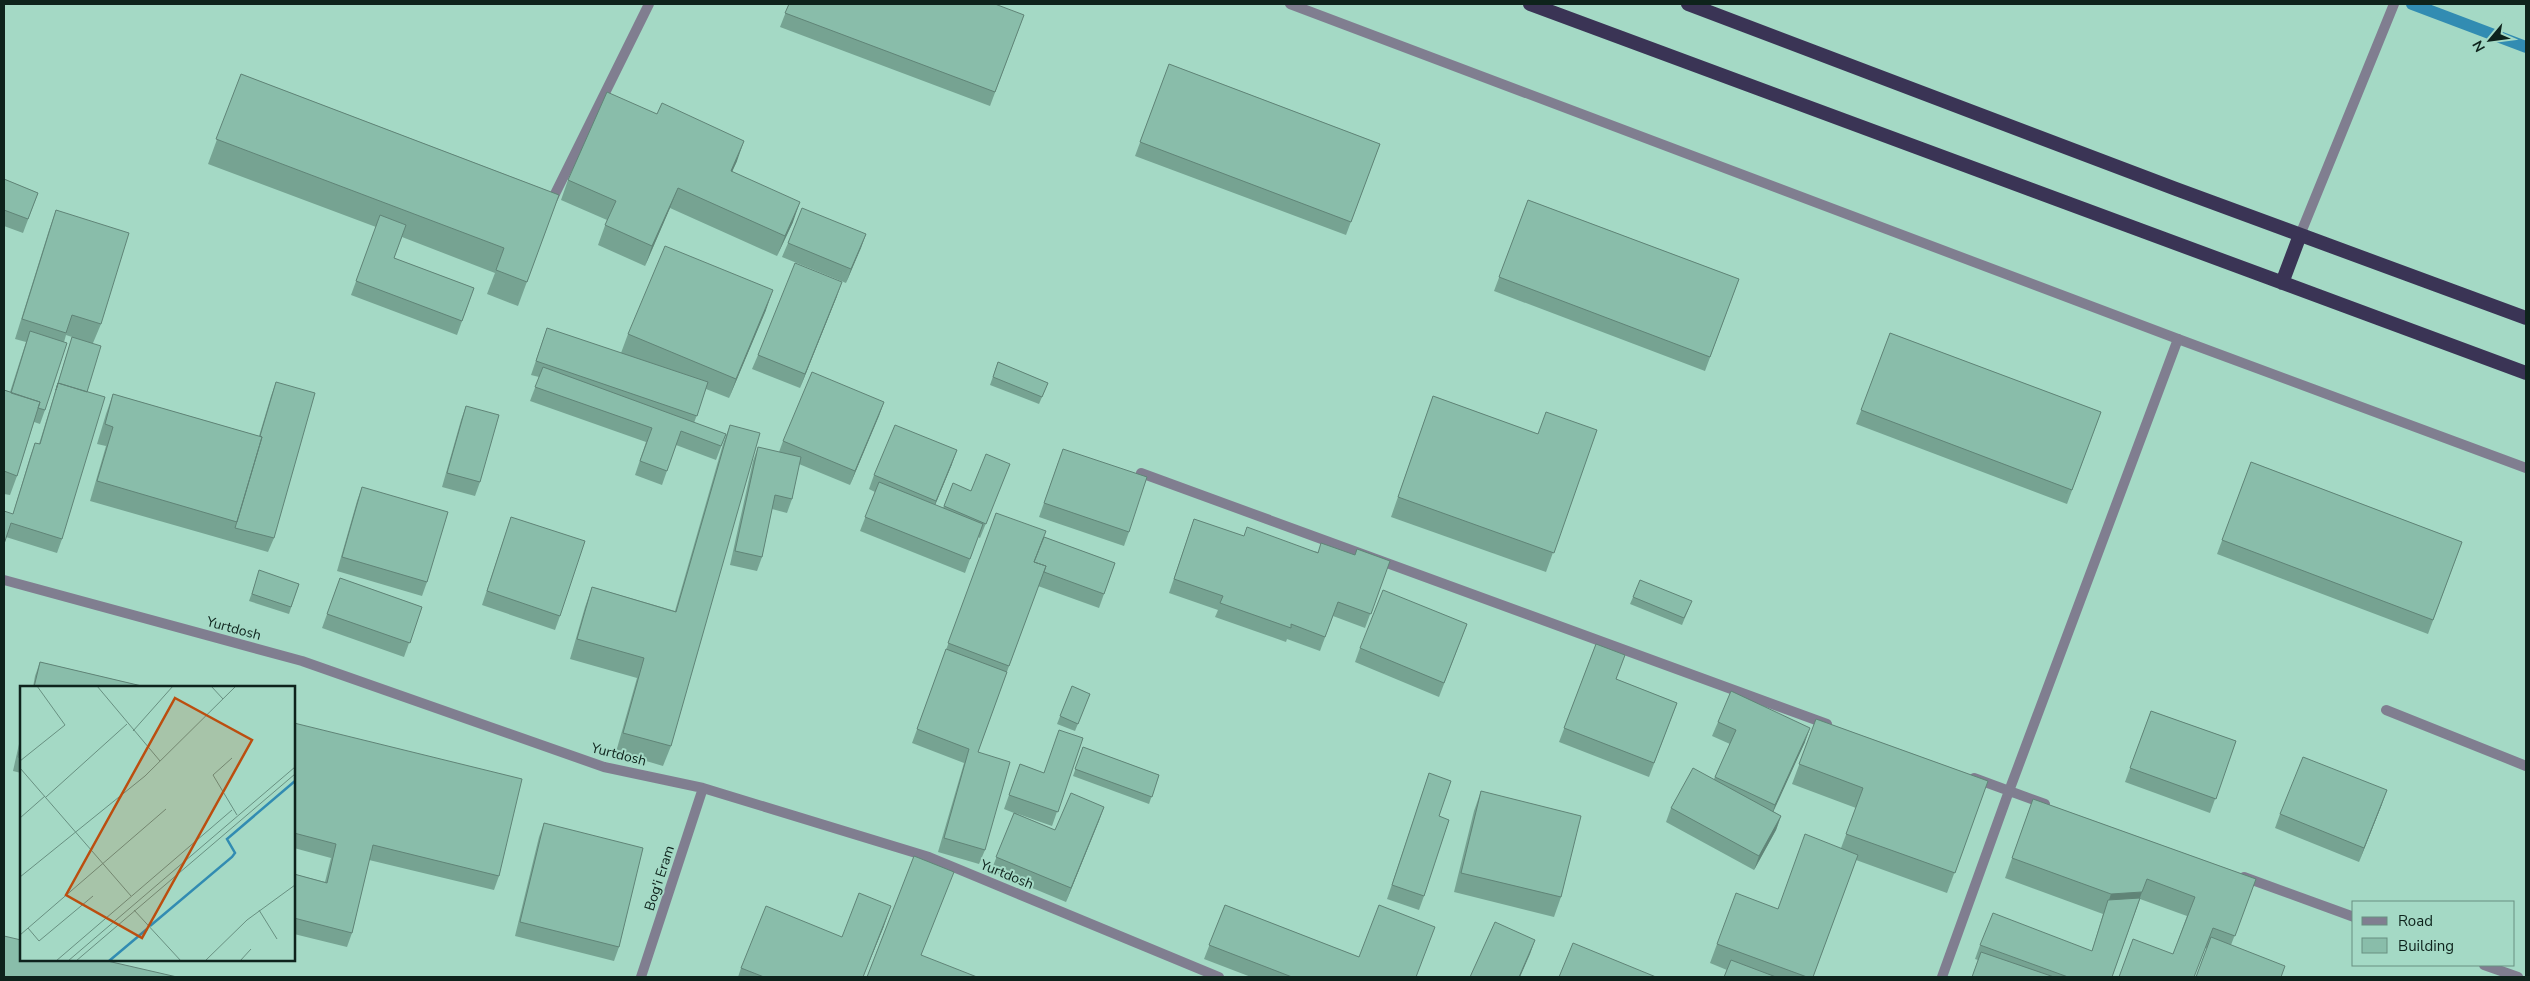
<svg xmlns="http://www.w3.org/2000/svg" width="2530" height="981" font-family="'Nunito Sans',sans-serif">
<style>
.lines{fill:none;stroke-linecap:round;stroke-linejoin:round}
.stream{stroke:#328cb2;stroke-width:12}
.service{stroke:#807e90;stroke-width:10}
.minor{stroke:#807e90;stroke-width:10}
.trunk{stroke:#3a3455;stroke-width:14}
.wall{fill:#76a392}
.shaded-wall{fill:#608477}
.building{fill:#89bdaa;stroke:#608477}
.labels{text-anchor:middle;stroke-width:4;stroke-linejoin:round;paint-order:stroke}
.street-label{font-size:14px;fill:#0e231c;stroke:#a4d9c5}
.inset-river{fill:none;stroke:#328cb2;stroke-width:2.5}
.inset-road{fill:none;stroke:#689081;stroke-width:1}
.view{fill:#bc4e0f;fill-opacity:0.15;stroke:#bc4e0f;stroke-width:2.5}
.inset-edge{fill:none;stroke:#0e231c;stroke-width:2.5}
</style>
<rect width="100%" height="100%" fill="#a4d9c5"/>
<g class="lines">
<path class="stream" d="M2412,4l114,43"/>
<path class="service" d="M1290,4l888,335 348,129
M547,198l5,2 97,-196
M2386,710l140,56"/>
<path class="minor" d="M2300,235l94,-231
M1141,473l686,251
M4,580l298,81 302,106 99,21 226,69 290,120
M1974,778l71,26
M2244,877l110,40
M2484,965l34,12
M641,977l62,-189
M1942,977l67,-186 169,-452"/>
<path class="trunk" d="M1530,4l996,369
M1688,4l488,185 350,129
M2282,283l18,-48"/>
</g>
<path class="wall" d="M789,4l235,11 -34,91 -210,-79z
M1169,64l211,80 -34,91 -211,-79z
M241,74l318,121 -41,111 -31,-12 8,-21 -93,-36 -8,21 80,30 -17,47 -106,-40 25,-68 -168,-63z
M737,161l-5,10 61,51 -16,34 -107,-48 -25,58 -47,-21 9,-25 -46,-20 7,-20z
M4,179l34,14 -15,40 -19,-7z
M1528,200l211,79 -34,92 -211,-80z
M56,210l45,114 -8,19 -6,49 -25,147 -5,14 -51,-16 24,-80 5,-14 4,1 33,-107 -6,-2 -21,75 -5,14 -6,-2 -17,54 -7,19 -6,-1v-104l6,2 16,-50 -11,-3 34,-109z
M866,234l-20,49 -64,-26 6,-14z
M837,296l-37,92 -48,-19 6,-14z
M766,310l-37,88 -23,-9 -12,34 32,11 -10,26 -40,-15 -14,40 -27,-10 11,-33 -116,-41 9,-24 -8,-2 16,-47 74,25 7,-19z
M1890,333l211,79 -34,92 -211,-80z
M998,362l50,21 -9,21 -49,-19z
M276,382l-2,156 -6,14 -178,-51 16,-55 -9,-2 9,-30 7,-20 146,42 12,-40z
M1433,396l105,38 59,-4 -51,142 -155,-55z
M884,402l-34,83 -51,-21 -7,35 -5,14 -15,-4 -10,48 -5,14 -27,-6 23,-104 5,-14 21,5 4,-11z
M466,406l14,76 -5,14 -33,-9 19,-67z
M730,425l-59,321 -8,20 -47,-14 21,-74 -67,-19 15,-52 7,-20 83,24 48,-167z
M2251,462l211,80 -34,92 -211,-80z
M1058,463l71,69 -5,14 -85,-29z
M952,464l-17,41 8,3 10,-25 18,8 39,-27 -30,74 -2,-1 -13,36 -105,-42 15,-39 -6,-3 5,-14z
M362,487l65,95 -5,14 -85,-25 20,-70z
M996,513l48,24 71,26 -16,45 -61,-22 -60,166 7,98 -6,14 -41,-12 26,-89 -52,-20z
M511,517l49,99 -5,14 -73,-25z
M1194,519l49,17 75,16 37,3 35,6 -25,67 -32,-12 -13,35 -33,-12 -1,3 -71,-25 3,-7 -49,-17z
M257,578l42,6 -10,30 -40,-13z
M340,578l82,29 -18,50 -82,-29z
M1633,597l56,11 -7,17 -52,-21z
M1467,624l-28,73 -84,-35 5,-14z
M1596,644l20,35 61,24 -28,74 -90,-35z
M40,662l106,25h-113l2,-11z
M1072,686l18,8 -15,37 -18,-7z
M2151,711l85,30 -26,72 -85,-31z
M1816,719l172,62 -41,112 -91,-33 -43,117h-89l3,-7 -17,-7 7,-19 61,-35 63,-61 15,-40 -64,-24z
M1718,722l87,20 -32,69 8,5 -5,14 -22,40 -88,-48 5,-14 43,-29 16,-35 -18,-8z
M294,723l205,153 -5,14 -125,-30 -17,73 -5,14 -53,-13v-60l31,8 6,-24 -37,-10z
M21,735v38l-8,-2z
M1083,738l-31,88 -37,-13 40,17 49,-23 -38,95 -75,-31 23,-58 -10,-4 16,-45 24,9z
M1083,747l76,28 -10,29 -76,-28z
M1429,773l10,43 -15,80 -5,14 -32,-11z
M1481,791l80,106 -7,20 -100,-25 20,-81z
M2033,799l223,80 -25,66 -25,3 -33,6 14,-38 -47,-17 -28,78h-140l6,-17 -3,-1 5,-14 112,6 11,-37 -98,-36z
M2382,804l-23,58 -84,-34 5,-14z
M544,823l75,124 -5,14 -99,-25 24,-99z
M1225,905l134,52 57,20h-165l-47,-18z
M884,926l-21,51h-125l3,-9 101,-31z"/>
<path class="shaded-wall" d="M744,141l-7,20 -13,29 7,-19z
M678,188l-8,20 -25,58 7,-20z
M800,202l-7,20 -16,34 8,-20z
M866,234l-5,14 -15,35 5,-14z
M842,282l-5,14 -37,92 5,-14z
M773,290l-7,20 -37,88 7,-19z
M884,402l-5,14 -29,69 5,-14z
M957,450l-5,14 -21,51 5,-14z
M1810,728l-5,14 -35,77 5,-14z
M2387,790l-5,14 -23,58 5,-14z
M1104,807l-5,14 -33,81 5,-14z
M1781,816l-5,14 -22,40 5,-14z
M2142,892l-7,20 -31,2 7,-20z
M891,906l-7,20 -21,51z
M1535,940l-5,14 -10,23h-1z"/>
<path class="building" d="M789,4h206l29,11 -29,77 -210,-79z
M1169,64l211,80 -29,78 -211,-80z
M241,74l318,121 -32,87 -31,-12 8,-22 -288,-109z
M607,92l50,22 5,-11 82,38 -13,30 69,31 -15,34 -107,-48 -26,58 -47,-21 11,-24 -48,-21z
M4,179l34,14 -10,26 -24,-9z
M1528,200l211,79 -29,78 -211,-80z
M802,208l64,26 -15,35 -63,-26z
M56,210l73,23 -28,91 -29,-9 -6,18 -44,-14z
M380,215l26,10 -12,33 80,30 -12,33 -106,-40z
M665,246l108,44 -37,89 -108,-45z
M795,263l47,19 -37,92 -47,-19z
M547,328l161,54 -11,34 -161,-55z
M30,331l37,12 -22,67 -7,-2 2,-6 -29,-9z
M1890,333l211,79 -29,78 -211,-80z
M72,337l29,9 -14,46 -29,-9 -2,7z
M998,362l50,21 -6,14 -49,-20z
M543,367l183,67 -5,12 -40,-15 -14,40 -27,-10 12,-33 -117,-41z
M812,372l72,30 -29,69 -72,-30z
M276,382l39,11 -41,145 -39,-10 27,-91 -2,-1z
M58,383l47,14 -43,142 -51,-16 -7,21v-33l9,3 22,-71 5,1z
M4,390l36,12 -23,74 -13,-5z
M113,394l149,43 -25,85 -140,-41 16,-54 -8,-3z
M1433,396l105,38 8,-22 51,18 -43,123 -156,-56z
M466,406l33,9 -19,67 -33,-9z
M730,425l30,8 -89,313 -48,-13 21,-75 -67,-19 15,-52 84,25z
M895,425l62,25 -21,51 -62,-26z
M758,447l43,10 -9,42 -17,-4 -13,62 -27,-6z
M1063,449l84,28 -18,55 -85,-29z
M986,454l24,10 -24,60 -42,-18 9,-23 18,8z
M2251,462l211,80 -29,78 -211,-80z
M879,482l104,42 -13,35 -105,-42z
M362,487l86,25 -21,70 -85,-25z
M996,513l50,18 -12,31 12,4 -37,100 -61,-23z
M511,517l74,24 -25,75 -73,-25z
M1194,519l50,17 3,-9 71,26 3,-10 34,12 2,-6 33,12 -19,53 -33,-12 -13,35 -34,-13v4l-71,-25 3,-7 -49,-17z
M1044,537l71,26 -11,31 -60,-22 2,-6 -12,-4z
M259,570l40,14 -8,23 -39,-13z
M340,578l82,29 -12,36 -83,-29z
M1640,580l52,21 -8,17 -51,-21z
M1383,590l84,34 -23,59 -84,-35z
M1596,644l29,11 -9,24 61,24 -23,60 -90,-35z
M946,649l61,23 -29,80 32,10 -25,88 -41,-12 25,-89 -52,-20z
M40,662l106,25h-112z
M1072,686l18,8 -12,30 -18,-8z
M1731,691l79,37 -35,77 -60,-28 21,-47 -18,-8z
M2151,711l85,30 -20,58 -86,-31z
M1816,719l172,62 -33,92 -109,-39 17,-46 -64,-24z
M294,723l228,56 -23,97 -126,-31 -21,88 -58,-15v-44l33,9 9,-39 -42,-11z
M1059,730l24,8 -25,74 -49,-17 11,-31 24,9z
M21,743v15l-3,-1z
M1083,747l76,28 -7,22 -77,-28z
M2303,757l84,33 -23,58 -84,-34z
M1693,768l88,48 -22,40 -88,-48z
M1429,773l22,8 -12,35 10,4 -25,76 -32,-11z
M1481,791l100,25 -20,81 -100,-24z
M1071,793l33,14 -33,81 -75,-31 18,-44 41,17z
M2033,799l223,80 -21,57 -22,-8 -19,49h-75l14,-38 40,15 22,-57 -48,-18 -5,13 -31,2 -99,-36z
M544,823l99,25 -24,99 -99,-25z
M1805,834l53,21 -45,122h-6l-90,-33 19,-51 42,16z
M914,856l40,16 -33,83 56,22h-110z
M859,893l32,13 -28,71h-99l-23,-9 25,-62 76,31z
M2140,898l-28,79h-44l-88,-32 13,-32 99,38 16,-51z
M1225,905l134,52 20,-52 56,22 -19,50h-124l-83,-32z
M1495,922l40,18 -16,37h-49z
M4,936l17,4v20h82l74,17h-173z
M2211,937l74,29 -4,11h-85z
M1573,943l83,34h-97z
M1981,952l73,25h-82z
M1731,960l45,17h-52z"/>
<g class="labels">
<g class="street-label">
<text transform="translate(234 628) rotate(15)" y="5">Yurtdosh</text>
<text transform="translate(619 754) rotate(14)" y="5">Yurtdosh</text>
<text transform="translate(1007 874) rotate(22)" y="5">Yurtdosh</text>
<text transform="translate(659 878) rotate(-72)" y="5">Bog'i Eram</text>
</g>
</g>
<g transform="translate(20 686)">
<rect width="275" height="275" fill="#a4d9c5"/>
<path class="inset-river" d="M130,240l82,-69 3,-4 -8,-14 68,-58M89,275l38,-32"/>
<path class="inset-road" d="M77,0l63,75M191,0l12,13M113,45l40,-45M212,72l-19,17 24,40M0,75l45,-36 -28,-39M0,82l111,128M26,111l81,-73M0,132l25,-22M0,191l125,-101 91,-90M114,224l47,51M239,224l18,29M8,242l11,13 54,-45M0,249l146,-126M36,275l176,-151M48,275l227,-194M56,275l219,-187M185,275l42,-41 48,-35M220,275l11,-12"/>
<path class="view" d="M155,12l77,42 -110,198 -76,-43z"/>
<rect width="275" height="275" class="inset-edge"/>
</g>
<rect width="2530" height="981" fill="none" stroke="#0e231c" stroke-width="10"/>
<rect x="2352" y="901" width="162" height="65" fill="#a4d9c5" stroke="#689081"/>
<rect x="2362" y="917" width="25" height="8" fill="#807e90" stroke="#689081"/>
<text x="2398" y="926" font-size="15" fill="#0e231c">Road</text>
<rect x="2362" y="938" width="25" height="15" fill="#89bdaa" stroke="#689081"/>
<text x="2398" y="951" font-size="15" fill="#0e231c">Building</text>
<g transform="translate(2490 40) rotate(241)" stroke="#a4d9c5" stroke-width="4" paint-order="stroke">
<path d="M0-4L9 19L0 12L-9 19Z" fill="#0e231c"/>
<text y="-8" font-size="14" font-weight="bold" text-anchor="middle" fill="#0e231c">N</text>
</g>
</svg>
